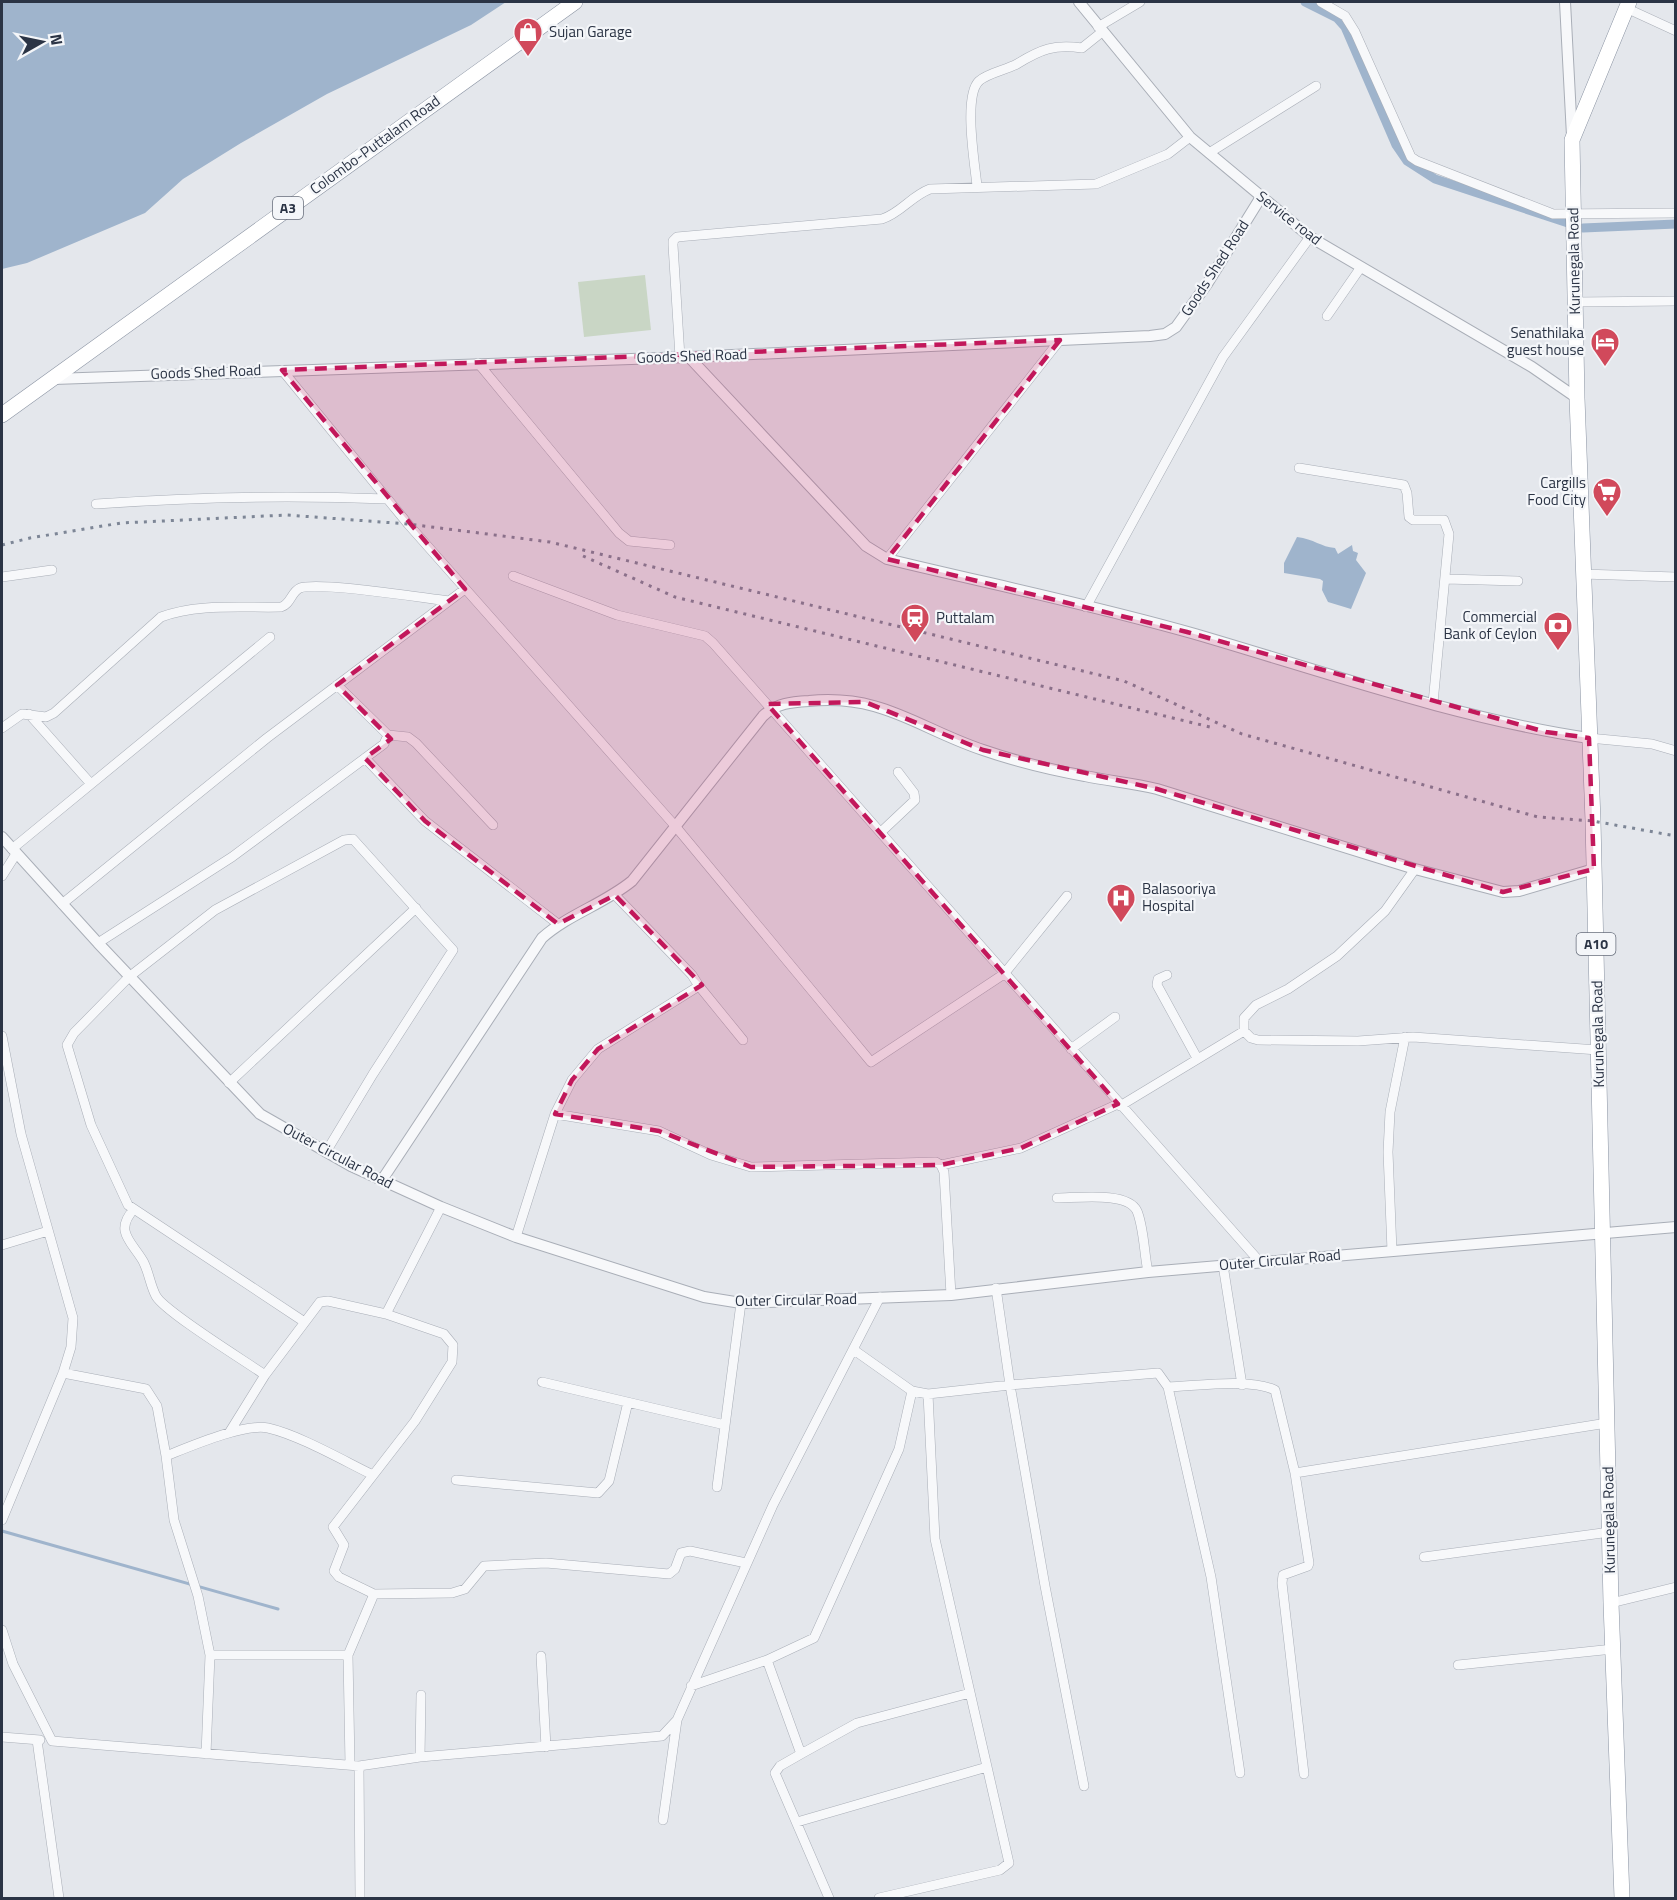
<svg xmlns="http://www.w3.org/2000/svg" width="1677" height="1900" font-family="'Titillium Web',sans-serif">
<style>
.green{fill:#c9d6c5}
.water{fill:#9fb4cc}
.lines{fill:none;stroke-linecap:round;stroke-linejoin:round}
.stream{stroke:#9fb4cc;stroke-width:3}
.canal{stroke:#9fb4cc;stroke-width:9}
.minor-casing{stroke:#a9aeb7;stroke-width:10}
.tertiary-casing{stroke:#a9aeb7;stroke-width:12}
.trunk-casing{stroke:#8b94a3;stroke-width:16}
.minor{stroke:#f7f8fa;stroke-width:9}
.tertiary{stroke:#f7f8fa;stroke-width:10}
.trunk{stroke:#fff;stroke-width:15}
.rail{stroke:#7d8696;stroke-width:3;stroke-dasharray:3 6;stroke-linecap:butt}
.marked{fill:#c2185b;fill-opacity:0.2;stroke:#c2185b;stroke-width:4.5;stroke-dasharray:12 8;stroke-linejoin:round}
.labels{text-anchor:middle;stroke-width:4.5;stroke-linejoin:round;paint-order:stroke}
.shield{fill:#f4f6f9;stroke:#676e7b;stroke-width:1.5}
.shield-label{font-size:14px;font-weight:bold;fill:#2b3445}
.poi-label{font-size:15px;fill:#2b3445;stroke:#f4f6f9;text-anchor:start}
.street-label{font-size:15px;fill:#2b3445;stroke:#f4f6f9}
</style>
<rect width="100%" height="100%" fill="#e4e7ec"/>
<path class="green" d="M645,275l6,55 -67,7 -6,-55z"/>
<path class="water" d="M2,2h504l-35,23 -144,69 -86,49 -58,36 -38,34 -118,50 -25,6z
M1297,537c17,2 24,10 38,11l3,6 14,-9 1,6 5,2 -2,7 10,13 -15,36 -23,-7 -6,-12 1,-9 -3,-2 -36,-6v-10z"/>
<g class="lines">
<path class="stream" d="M2,1531l276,78"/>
<path class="canal" d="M1305,2l32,16 8,9 51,118 11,16 28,18 133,44
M1583,228l93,-4"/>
<g class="minor-casing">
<path id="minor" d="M1321,2l24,14 10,16 56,125 6,4 136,53 123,-1
M1626,8l50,23
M1098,27l42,-25
M1209,153l107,-67
M977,186c-2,-21 -14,-90 2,-105 9,-8 27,-11 38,-17 24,-15 38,-20 65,-16l20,-16
M1575,302l101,-1
M1327,316l34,-49
M680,357l-7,-112v-4l4,-4 205,-18c19,-6 29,-23 48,-30l166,-5 72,-30 22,-17
M478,363l141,170 10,8 41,4
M282,370l126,154 268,303 195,235 133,-88 63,-78
M1299,468l105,17 3,8 2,24 4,3h31l5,14 -16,169
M96,504c97,-7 194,-9 291,-5
M887,559l173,-219
M1582,574l94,3
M513,576l104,39 88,21 8,7 547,619
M2,577l50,-7
M1446,579l72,2
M1086,607l137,-250 87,-120
M29,714l62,70
M2,728l20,-14 24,3 8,-4 107,-96c36,-14 82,-9 120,-10 10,-3 10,-15 19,-19 18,-7 123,10 149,13
M388,735l20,2 8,6 77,82
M1589,738l63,6 24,7
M365,758l60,63 133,103
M881,832l34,-32 -1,-7 -16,-21
M12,849l258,-212
M2,876l14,-22
M62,904l205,-166 198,-149
M98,943l134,-86 152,-113 4,-9 -51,-50
M1167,975l-9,4 -1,6 40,73
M699,986l44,54
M1244,1031v-13l12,-13 32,-16 49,-33 48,-45 30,-42
M2,1036l19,98 52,184 -2,29 -8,26 -61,147
M1071,1049l44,-32
M229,1083l187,-175
M1120,1106l124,-75 7,7 7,2 100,1 55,-4 185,13
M555,1114l104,17 52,24 40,12 185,-5 5,3 3,7 7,123
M941,1165l80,-17 97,-44
M1057,1198c19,0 71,-7 80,13 7,17 7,42 11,61
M134,1209c-20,22 -3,32 9,52 6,11 7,24 13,35 9,16 89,65 109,79l-36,58
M516,1237l39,-123 17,-34 26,-31 101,-63 -7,-11 -77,-80
M2,1245l46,-14
M1392,1251l-4,-99 2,-40 15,-75
M1223,1265l19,120
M996,1288l14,97 148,-12 10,14
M303,1321l-175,-116 -37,-80 -24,-80 7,-12 55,-56 86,-67 129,-70 9,-1 100,111 -80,124 -47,78
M854,1350l58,41 16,3 82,-9 35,201 39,200
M63,1373l83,16 11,17 9,50
M265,1375l55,-73 8,-1 58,13
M542,1382l183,43
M456,1480l142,13 11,-12 19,-79
M717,1487l24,-184
M1424,1557l186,-25
M374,1594l-35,-17 -5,-6 10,-26 -11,-18 82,-106 37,-59 1,-17 -9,-11 -58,-20 55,-107
M1611,1603l65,-16
M2,1630l11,34 39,77 307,25 61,-9 242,-21 15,-16 96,-215 107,-208
M210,1655h138
M541,1656l5,91
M767,1660l47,-22 85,-189 13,-58
M1458,1665l155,-16
M691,1686l76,-26 34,94 -21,12 -5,7 54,125
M2,1737l38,3
M37,1740l22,158
M206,1754l4,-99 -12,-59 -24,-76 -8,-64c23,-9 78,-33 102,-28 31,7 76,33 105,47
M801,1754l56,-31 113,-30
M420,1757l1,-62
M350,1765l-2,-110 26,-61 78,-1 13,-4 19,-23 62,-3 123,11 6,-5 6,-16 9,-2 56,12
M359,1766l1,132
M1240,1773l-29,-196 -43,-190c29,-1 81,-9 107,3l20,83
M1304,1774l-22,-191 1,-8 25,-9 1,-3 -14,-90 312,-50
M663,1820l14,-100
M797,1822l190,-55
M879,1898l121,-28 9,-7 -74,-324 -7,-145"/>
</g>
<g class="tertiary-casing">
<path id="tertiary" d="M1079,2l111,135 120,100 222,130 45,31
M1565,2l7,134
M689,357l177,189 21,13c103,25 207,46 308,75 127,37 264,85 394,104
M54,379l635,-22 461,-21 15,-2 11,-7 31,-43 54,-87
M2,837l96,106 162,171 91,52 90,41 75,30 188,60 37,6 210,-8 197,-23 528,-45
M382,1180l160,-242c27,-24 62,-34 90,-57l131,-165c14,-13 28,-14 46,-15 75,-7 108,27 174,49 32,11 69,20 102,26 24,5 48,7 72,13l258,80 88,23 16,-1 75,-22"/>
</g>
<g class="trunk-casing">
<path id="trunk" d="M2,415l573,-413
M1622,1898l-11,-295 -18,-782 -16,-423 -5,-258 57,-138"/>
</g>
<use href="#minor" class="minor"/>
<use href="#tertiary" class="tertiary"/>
<use href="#trunk" class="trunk"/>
<path class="rail" d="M2,545l28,-7 91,-15 166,-8 121,9 142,18 574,139 118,53 296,83 55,4 83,15
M583,556l92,41 535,130"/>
</g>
<path class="marked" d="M1060,340l-173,219 300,73 359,100 43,6 5,131 -91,23 -346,-103 -174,-39 -118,-48 -98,2 351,400 -97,44 -80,17 -190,2 -92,-36 -104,-17 17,-34 26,-31 104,-64 -87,-90 -57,29 -133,-103 -60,-63 26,-19 -54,-54 128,-96 -183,-219z"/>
<defs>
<g id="shop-pin" transform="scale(1.5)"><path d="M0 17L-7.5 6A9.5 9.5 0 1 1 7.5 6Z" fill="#d1495b" stroke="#f4f6f9"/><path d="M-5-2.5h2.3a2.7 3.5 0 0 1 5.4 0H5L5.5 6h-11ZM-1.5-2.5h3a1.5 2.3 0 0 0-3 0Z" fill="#fff"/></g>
<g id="hotel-pin" transform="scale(1.5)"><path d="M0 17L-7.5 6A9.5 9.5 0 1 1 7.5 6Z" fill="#d1495b" stroke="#f4f6f9"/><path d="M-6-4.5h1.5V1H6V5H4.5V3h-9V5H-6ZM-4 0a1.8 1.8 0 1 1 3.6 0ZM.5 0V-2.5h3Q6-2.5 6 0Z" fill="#fff"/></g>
<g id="supermarket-pin" transform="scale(1.5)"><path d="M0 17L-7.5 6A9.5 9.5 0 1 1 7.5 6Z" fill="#d1495b" stroke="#f4f6f9"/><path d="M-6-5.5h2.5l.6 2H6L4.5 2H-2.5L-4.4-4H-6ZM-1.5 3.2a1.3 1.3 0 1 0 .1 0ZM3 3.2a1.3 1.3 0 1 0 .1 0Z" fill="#fff"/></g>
<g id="station-pin" transform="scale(1.5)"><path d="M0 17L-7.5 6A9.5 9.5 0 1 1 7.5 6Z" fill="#d1495b" stroke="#f4f6f9"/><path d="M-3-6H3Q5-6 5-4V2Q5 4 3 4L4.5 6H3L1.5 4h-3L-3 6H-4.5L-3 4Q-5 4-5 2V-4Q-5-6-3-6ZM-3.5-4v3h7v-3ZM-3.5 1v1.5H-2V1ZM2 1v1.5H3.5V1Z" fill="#fff"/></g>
<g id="bank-pin" transform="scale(1.5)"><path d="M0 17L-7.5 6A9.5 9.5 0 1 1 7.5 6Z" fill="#d1495b" stroke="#f4f6f9"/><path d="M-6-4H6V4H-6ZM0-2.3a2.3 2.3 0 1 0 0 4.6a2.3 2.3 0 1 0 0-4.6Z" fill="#fff"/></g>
<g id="hospital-pin" transform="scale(1.5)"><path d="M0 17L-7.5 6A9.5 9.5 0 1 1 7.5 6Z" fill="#d1495b" stroke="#f4f6f9"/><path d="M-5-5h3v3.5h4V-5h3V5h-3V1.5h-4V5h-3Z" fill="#fff"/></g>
</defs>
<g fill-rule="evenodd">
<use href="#shop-pin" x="528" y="32"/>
<use href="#hotel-pin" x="1605" y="342"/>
<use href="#supermarket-pin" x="1607" y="492"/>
<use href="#station-pin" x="915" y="618"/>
<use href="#bank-pin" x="1558" y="626"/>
<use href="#hospital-pin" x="1121" y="898"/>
</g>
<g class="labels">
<g class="shield">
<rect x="273" y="197" width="30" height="22" rx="4.5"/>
<rect x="1576.5" y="933" width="39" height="22" rx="4.5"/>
</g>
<g class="shield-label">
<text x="288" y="213">A3</text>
<text x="1596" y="949">A10</text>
</g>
<g class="poi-label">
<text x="549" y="37">Sujan Garage</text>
<text x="1584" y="338" text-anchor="end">Senathilaka<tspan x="1584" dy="17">guest house</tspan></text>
<text x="1586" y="488" text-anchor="end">Cargills<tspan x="1586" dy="17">Food City</tspan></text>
<text x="1537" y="622" text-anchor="end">Commercial<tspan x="1537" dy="17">Bank of Ceylon</tspan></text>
<text x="936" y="623">Puttalam</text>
<text x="1142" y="894">Balasooriya<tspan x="1142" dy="17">Hospital</tspan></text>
</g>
<g class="street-label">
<text transform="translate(375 145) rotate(-36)" y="5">Colombo-Puttalam Road</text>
<text transform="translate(1289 218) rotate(38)" y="5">Service road</text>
<text transform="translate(1574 261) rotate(-91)" y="5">Kurunegala Road</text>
<text transform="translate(1215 268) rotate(-57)" y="5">Goods Shed Road</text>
<text transform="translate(692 356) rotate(-2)" y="5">Goods Shed Road</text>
<text transform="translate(206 372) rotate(-2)" y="5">Goods Shed Road</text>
<text transform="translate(1598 1034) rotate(-91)" y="5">Kurunegala Road</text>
<text transform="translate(338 1156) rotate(28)" y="5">Outer Circular Road</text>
<text transform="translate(1280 1260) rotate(-5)" y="5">Outer Circular Road</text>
<text transform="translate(796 1300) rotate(-1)" y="5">Outer Circular Road</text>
<text transform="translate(1609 1520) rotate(-91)" y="5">Kurunegala Road</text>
</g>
</g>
<rect width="1677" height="1900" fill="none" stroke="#2b3445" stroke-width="6"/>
<g transform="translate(42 42) rotate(81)" stroke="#f4f6f9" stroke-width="4.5" paint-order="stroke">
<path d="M0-4.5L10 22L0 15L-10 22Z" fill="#2b3445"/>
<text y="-9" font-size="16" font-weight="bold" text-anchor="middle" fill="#2b3445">N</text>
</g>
</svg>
